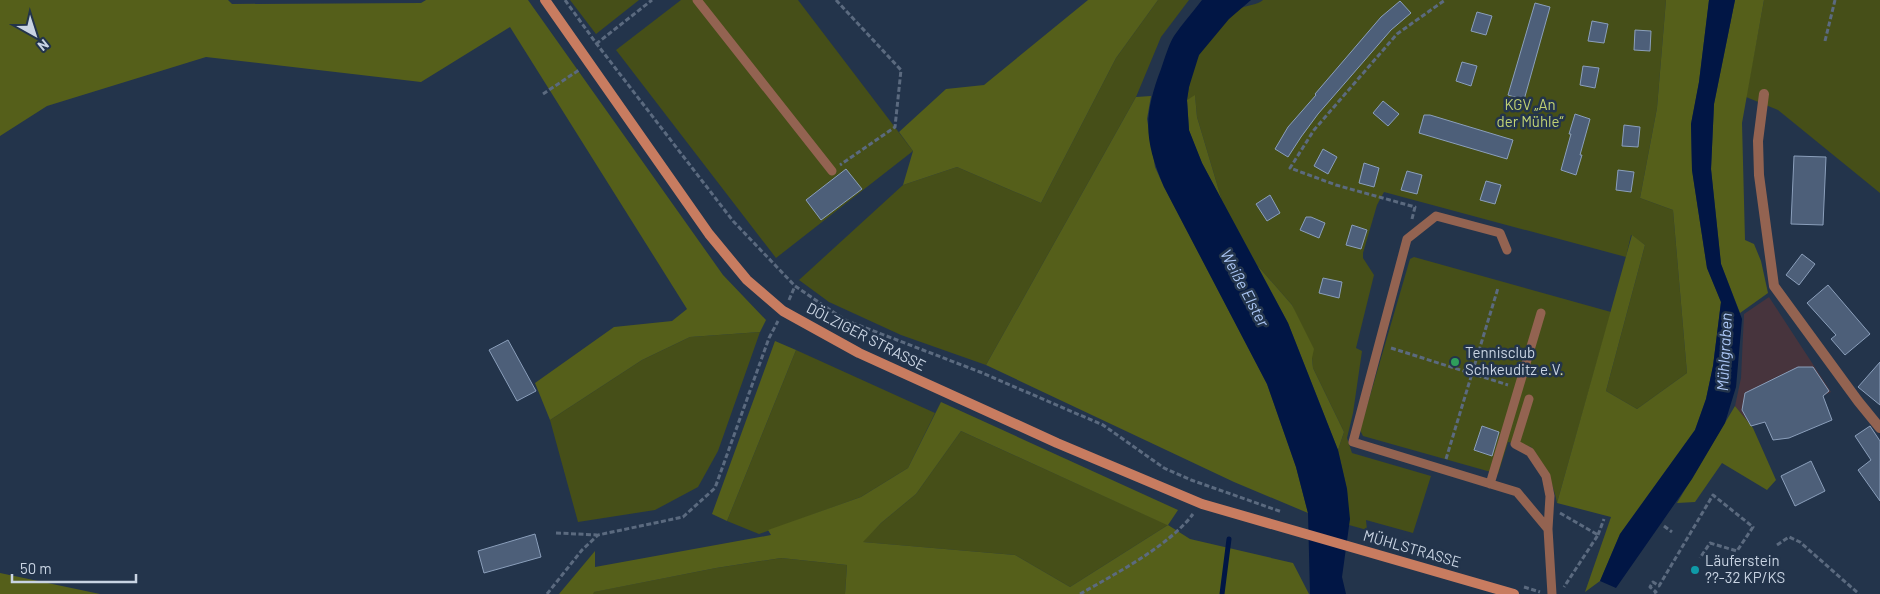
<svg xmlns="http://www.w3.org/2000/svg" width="1880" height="594" font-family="Barlow,sans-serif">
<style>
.commercial{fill:#47343d}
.green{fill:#464f18}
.forest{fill:#555f1a;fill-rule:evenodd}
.water{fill:#011645}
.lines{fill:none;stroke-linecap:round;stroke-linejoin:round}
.stream{stroke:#011645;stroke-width:5}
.building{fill:#4d5f79;stroke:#8b9fbb}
.path{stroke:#5b6a7f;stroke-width:3;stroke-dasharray:5 2.5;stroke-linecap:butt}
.lane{stroke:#936351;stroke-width:9}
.street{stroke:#936351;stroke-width:10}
.secondary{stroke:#c87c60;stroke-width:10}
.leisure-dot{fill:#2e9e5b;stroke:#23344b;stroke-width:2}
.culture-dot{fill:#0f9aa8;stroke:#23344b;stroke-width:2}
.labels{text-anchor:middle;stroke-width:5;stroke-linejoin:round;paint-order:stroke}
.park-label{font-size:15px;fill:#c1d273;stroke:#23344b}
.street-label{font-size:15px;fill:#c9d4e3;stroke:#23344b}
.poi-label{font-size:15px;fill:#c9d4e3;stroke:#23344b;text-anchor:start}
.water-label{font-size:16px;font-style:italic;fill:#abc6f5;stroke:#23344b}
</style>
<rect width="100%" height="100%" fill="#23344b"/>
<path class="commercial" d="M1769,297l62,95 -62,29 -18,5 -16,-20 6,-28 3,-64z"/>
<path class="green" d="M570,0h69l-43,34z
M681,0h117l115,151 -137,107 -160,-208z
M1158,0h31l-28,37 -25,60 -150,268 -85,-30 -72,-33 -30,-22 104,-95 54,-18 84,36 75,-145z
M1263,0h403l-9,108 -17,90 33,12 14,163 -50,36 -31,-18 39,-146 -14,-10 -5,22 -242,-65 -7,13 -14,48v5l11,17 -18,73 6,3 -9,62 -6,25 5,15 79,23 -18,57 -47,-13 1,10 -18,-5 -2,-36 -9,-39 6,-18 -31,-64 -1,-10 -20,-53 -35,-40 -35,-64 -25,-84 -2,-21 -8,4c2,-14 5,-32 12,-45 7,-13 30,-40 42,-47 7,-3 16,-3 22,-8z
M1764,0h116v193l-102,-83 -32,-13z
M1414,257l197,55 -54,191c-4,-21 -13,-39 -26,-56l-23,-5 -10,32 -135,-38 -3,-6 50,-171z
M760,332l-42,119 -20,36 -43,23 -77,12 -28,-102 92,-60 48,-23z
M796,350l139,63 -27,55 -47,29 -102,37 -32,-13z
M961,431l207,94 -98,62 -55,-32 -153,-13 19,-19 35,-29z
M781,558l66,7 -2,29h-252v-2l123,-24z"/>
<path class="forest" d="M0,0h228l4,4 189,-1 5,-3h102l195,275 43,45 -6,12 -70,5 -48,23 -92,60 -15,-37 79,-56 58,-6 15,-12 -177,-282 -89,55 -215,-25 -159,49 -47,30z
M1088,0h70l-42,58 -75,145 -84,-36 -54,18 10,-34 -14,-19 47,-43 38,-4z
M1666,0h43l-10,82 -8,42 1,46 15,98 14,34 -8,64 -7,33 -11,31 -75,104 -20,47 -15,11 26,-75 -54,-14 75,-268 13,10 -39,146 31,18 50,-36 -14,-163 -33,-12 17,-90z
M1735,0h29l-22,123 3,117 9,4 7,17 7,32 -28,20 -19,-49 -10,-95 3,-65z
M1195,95l2,22 25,84 -20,-38 -13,-32 -2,-31z
M1151,96l-4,23 8,48 9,20 103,197 29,83 12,46 -74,-31 -248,-117 150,-268z
M1257,265l35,40 22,44 -2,9 1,10 31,64 -6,18 -50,-127z
M775,341l21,9 -69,171 -15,-7z
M941,402l237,108 -10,15 22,14 103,24 16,31h-464l2,-29 -66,-7 -65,10 -122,24 -1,2h-34l36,-43v16l176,-32 -3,-5 93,-33 47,-29zM961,431l206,94h1l-98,62 -55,-32 -152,-13 18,-19 35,-29z
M1735,406l18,22 23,52 -9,10 -45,-27 -27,39 -18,1z
M0,573l100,21h-100z"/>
<path class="water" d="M1202,0h49l-22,19 -30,36 -10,32 -2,13 2,30 13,33 86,160 50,127 9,39 3,30 -8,58 4,17h-36l-2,-81 -12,-46 -29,-83 -103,-197c-20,-47 -21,-71 -3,-118 4,-11 7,-23 13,-33 8,-12 19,-24 28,-36z
M1709,0h26l-21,104 -3,65 10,95 21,55 -6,68 -11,36 -33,56 -76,109 -16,-7 20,-47 75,-104 11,-31 7,-33 8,-64 -14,-34 -15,-98 -1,-46 8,-42z"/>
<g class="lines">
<path class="stream" d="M1222,594l7,-55"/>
</g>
<path class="building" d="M1400,1l11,12 -20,17 -73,84 -17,23 -13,20 -13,-8 13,-22 28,-32 -1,-1 66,-77z
M1535,3l15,4 -26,93 -16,-5z
M1477,12l15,4 -6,19 -15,-4z
M1592,21l16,3 -4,19 -16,-2z
M1635,30l16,1 -1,20 -16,-1z
M1462,62l15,4 -6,20 -15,-5z
M1583,66l16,2 -4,20 -15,-3z
M1383,101l16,13 -11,12 -15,-13z
M1575,114l15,5 -10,36h2l-6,20 -15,-5 10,-36h-2z
M1424,115h6l83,25 -6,19 -88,-26z
M1624,125l16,2 -2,20 -16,-1z
M1323,149l14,8 -9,17 -14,-8z
M1794,156l32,1 -3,68 -32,-1z
M1364,163l15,5 -5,19 -15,-4z
M846,169l16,20 -41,31 -15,-20z
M1618,170l16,2 -3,20 -15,-2z
M1407,171l15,4 -5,19 -16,-4z
M1486,181l15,4 -6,19 -15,-4z
M1270,195l10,18 -13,8 -11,-17z
M1306,217h5l14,6 -6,15 -19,-8z
M1352,225l15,5 -6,19 -15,-4z
M1802,254l13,10 -16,21 -13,-10z
M1323,278l19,4 -3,16 -20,-5z
M1828,285l42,49 -25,21 -14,-16 5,-4 -29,-32z
M508,340l28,51 -19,10 -28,-51z
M1880,362v43l-22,-18z
M1798,367h15l16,24 -6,5 9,24 -43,18 -16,2 -8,-18 -14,4 -9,-16 3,-17z
M1482,426l17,6 -7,24 -18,-6z
M1870,426l10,15v60l-22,-31 13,-10 -16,-24z
M1811,461l14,30 -30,15 -14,-30z
M535,534l6,23 -57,16 -6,-22z"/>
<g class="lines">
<path class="path" d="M565,0l31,43 137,178 62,65 50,34 135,52 123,53 61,43 27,12 91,32
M836,0l65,70 -6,57 -55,38
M1825,41l10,-41
M596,44l56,-44
M543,94l36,-24
M1412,219l3,-12 -79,-22 -46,-17 24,-38 83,-96 48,-34
M789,300l6,-14
M1391,348l117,37
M1446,459l52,-171
M1560,513l38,22 -34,52
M1664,526l8,6
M556,533l41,2
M1598,535l6,-16
M1777,545l12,-8 11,5 59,52
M1524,587l16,5
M1654,593l2,-1 -6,-5 3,-5 6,4 54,-91 40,32 -16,24 -27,-8 -10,15
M547,594l35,-44 16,-15 85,-18 32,-29 54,-150 9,-17
M1080,594c35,-20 89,-48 113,-80"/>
<path class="lane" d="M697,0l135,171
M1507,250l-7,-17 -64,-17 -29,23 -54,203 164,50 31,37 4,65
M1529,399l-14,45 15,8 16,24 4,20 -2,33
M1490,484l51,-171"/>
<path class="street" d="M1764,94l-6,47 1,34 15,111 84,115 22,27"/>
<path class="secondary" d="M545,0l164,234 38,46 36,31 76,42 198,90 145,61 312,90"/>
</g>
<circle class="leisure-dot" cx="1455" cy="362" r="5"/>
<circle class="culture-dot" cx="1695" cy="570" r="5"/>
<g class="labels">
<g class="park-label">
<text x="1530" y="110">KGV „An<tspan x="1530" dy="17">der Mühle“</tspan></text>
</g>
<g class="street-label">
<text transform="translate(866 337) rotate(27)" y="5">DÖLZIGER STRASSE</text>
<text transform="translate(1412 549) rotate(16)" y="5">MÜHLSTRASSE</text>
</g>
<g class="poi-label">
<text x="1465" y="358">Tennisclub<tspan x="1465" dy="17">Schkeuditz e.V.</tspan></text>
<text x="1705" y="566">Läuferstein<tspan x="1705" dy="17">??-32 KP/KS</tspan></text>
</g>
<g class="water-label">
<text transform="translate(1245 288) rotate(62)" y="6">Weiße Elster</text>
<text transform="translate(1724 352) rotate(-87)" y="6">Mühlgraben</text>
</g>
</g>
<g transform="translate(35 35) rotate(141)" stroke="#23344b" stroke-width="4" paint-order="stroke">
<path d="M0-4L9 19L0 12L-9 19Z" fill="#c9d4e3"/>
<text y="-8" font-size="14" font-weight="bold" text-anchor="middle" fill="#c9d4e3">N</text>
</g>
<path d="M12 574v8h124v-8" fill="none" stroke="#c9d4e3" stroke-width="2.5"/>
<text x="20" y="574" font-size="15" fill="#c9d4e3" stroke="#23344b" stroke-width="4" paint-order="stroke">50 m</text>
</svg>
